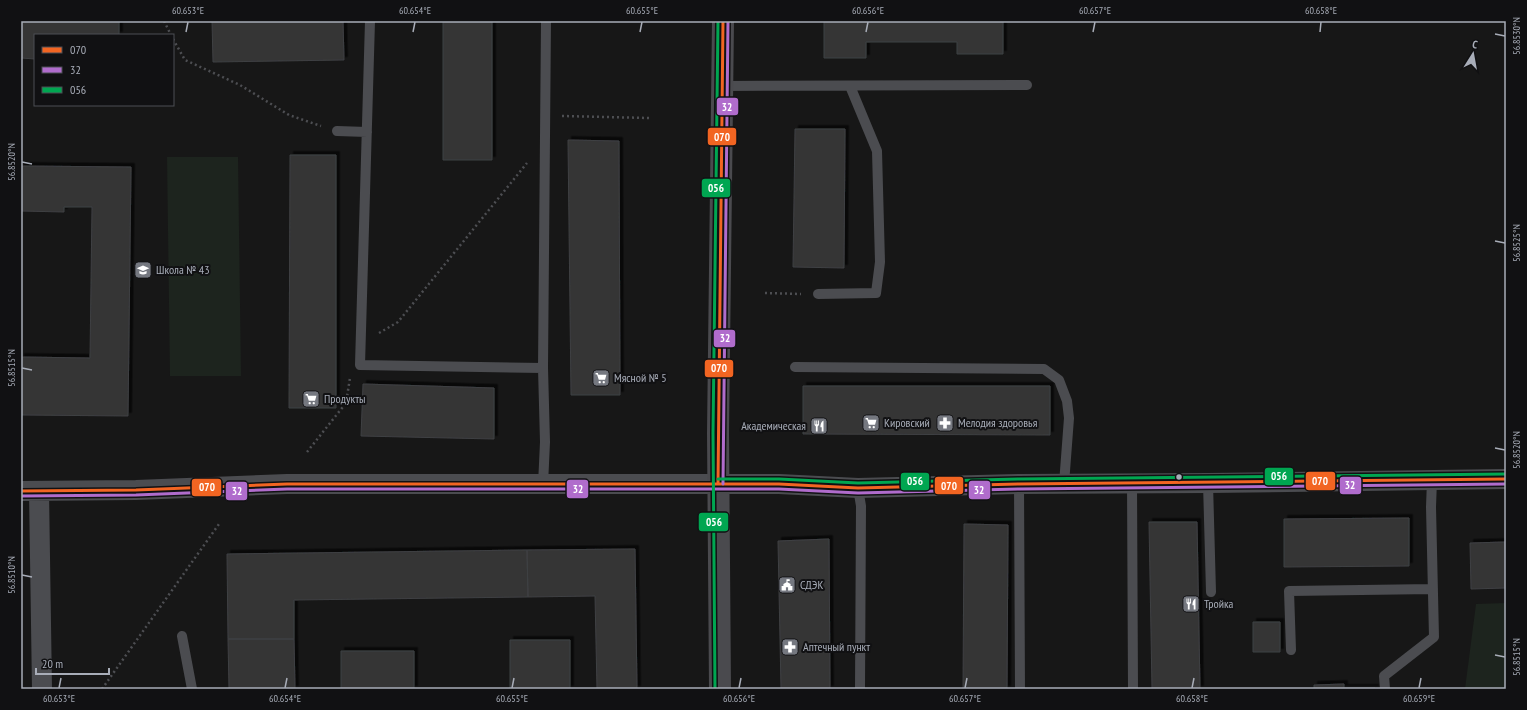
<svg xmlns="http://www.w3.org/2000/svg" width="1527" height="710" font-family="'PT Sans Narrow',sans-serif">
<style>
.green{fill:#1d241e}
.building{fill:#353536;stroke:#3f4043;filter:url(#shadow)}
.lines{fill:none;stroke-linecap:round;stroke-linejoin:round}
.path{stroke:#4d4e52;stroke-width:2.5;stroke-dasharray:2 3;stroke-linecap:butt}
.service{stroke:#4b4c50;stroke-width:10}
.minor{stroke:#4b4c50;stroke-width:20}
.secondary{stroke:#4a4a4e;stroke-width:22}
.bus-1-casing{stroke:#111113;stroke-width:6}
.bus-2-casing{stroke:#111113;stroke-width:6}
.bus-3-casing{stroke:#111113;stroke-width:6}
.bus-1{stroke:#f26522;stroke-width:3}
.bus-2{stroke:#b06ccc;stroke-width:3}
.bus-3{stroke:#00a651;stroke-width:3}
.ticks{fill:none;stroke:#a8adb8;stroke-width:1.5}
.bus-dot{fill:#a8adb8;stroke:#111113;stroke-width:1.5}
.labels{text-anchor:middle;stroke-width:4;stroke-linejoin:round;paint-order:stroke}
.poi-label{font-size:12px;fill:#a8adb8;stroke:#111113;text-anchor:start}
.line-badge{stroke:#111113;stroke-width:1.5}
.badge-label{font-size:11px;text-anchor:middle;font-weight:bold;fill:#fff}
.neatline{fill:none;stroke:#a8adb8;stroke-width:1.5}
.ticks-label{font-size:10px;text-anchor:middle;fill:#a8adb8}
</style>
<defs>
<filter id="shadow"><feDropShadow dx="3.5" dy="-3.5" stdDeviation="0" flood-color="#0009"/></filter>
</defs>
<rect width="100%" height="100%" fill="#171717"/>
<path class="green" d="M167,157h71l3,219h-71z
M1506,603v86h-41l11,-85z"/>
<path class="building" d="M21,21h98v14h-84v24l-14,-1z
M212,21h131l1,39 -131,2z
M443,21h49v139h-49z
M824,21h179v33h-46v-12h-91v16h-42z
M795,129h50l-1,139 -51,-1z
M568,140l51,1 1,254h-49z
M290,155h46v253h-47z
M21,166l110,1 -3,249 -107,-1v-58l69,1 2,-151h-28v5l-43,-1z
M363,384l131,4v51l-133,-3z
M803,386h247v49l-247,-1z
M1409,518v48l-125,1v-48z
M1149,522h48l3,167h-48z
M964,524l44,1 -1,164h-44z
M829,539l1,150h-49l-3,-148z
M1506,542v46l-35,1 -1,-46z
M635,549l2,140h-40l-2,-93 -67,1 -1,-47z
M527,550l1,47 -234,3v39h-66l-1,-85z
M1253,622h27v30h-27z
M228,639h66l1,50h-66z
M510,640h60v49h-60z
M341,651h73v38h-73z
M1344,684v4h31v1h-61v-4z"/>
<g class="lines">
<path class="path" d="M164,21l7,14
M173,39l12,21 55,25 49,30 32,11
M562,116l87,2
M765,293l36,1
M379,333l19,-11 129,-159
M307,452l39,-49 4,-25
M102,689l117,-165"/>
<path class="service" d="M370,21l-10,344 183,3
M723,86l304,-1
M337,131l30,1
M818,294l58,-1 4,-31 -3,-111 -27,-65
M795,367l249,2 15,11 8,21 2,17 -5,66
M1132,483l1,206
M1208,483l3,109
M1019,484l1,205
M543,485l2,-43 -2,-74 3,-347
M858,488l3,18 -1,183
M182,636l10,53
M1291,650l-2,-59 144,-2
M1385,689l-1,-13 50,-39 -3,-130 1,-27"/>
<path class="minor" d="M21,491l115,-1 151,-6h492l79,4 161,-4 189,-1 298,-4
M39,491l3,198"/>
<path class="secondary" d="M720,689l-2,-256 5,-412"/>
<g class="bus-1-casing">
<path id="bus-1" d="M718,484l5,-463
M21,491l115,-1 151,-6h492l79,4 161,-4 487,-5"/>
</g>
<g class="bus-2-casing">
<path id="bus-2" d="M723,484l5,-463
M21,496l115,-1 151,-6h492l79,4 161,-4 487,-5"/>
</g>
<g class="bus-3-casing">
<path id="bus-3" d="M718,479h61l79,4 161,-4 487,-5
M715,689l-2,-256 5,-412"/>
</g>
<use href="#bus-1" class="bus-1"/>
<use href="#bus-2" class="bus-2"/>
<use href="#bus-3" class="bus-3"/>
</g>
<path class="ticks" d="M186,32l2,-10M413,32l2,-10M640,32l2,-10M866,32l2,-10M1093,32l2,-10M1320,32l1,-10M1495,34l10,2M22,162l10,2M1495,241l10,2M22,368l10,2M1495,448l10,2M22,575l10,2M1495,655l10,2M59,688l2,-10M285,688l2,-10M512,688l2,-10M739,688l2,-10M965,688l2,-10M1192,688l2,-10M1419,688l2,-10"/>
<defs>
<g id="school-square" transform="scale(0.9)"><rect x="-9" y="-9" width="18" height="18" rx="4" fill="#757880" stroke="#111113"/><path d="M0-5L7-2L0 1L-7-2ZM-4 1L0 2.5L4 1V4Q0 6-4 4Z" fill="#fff"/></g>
<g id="supermarket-square" transform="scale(0.9)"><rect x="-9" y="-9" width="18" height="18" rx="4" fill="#757880" stroke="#111113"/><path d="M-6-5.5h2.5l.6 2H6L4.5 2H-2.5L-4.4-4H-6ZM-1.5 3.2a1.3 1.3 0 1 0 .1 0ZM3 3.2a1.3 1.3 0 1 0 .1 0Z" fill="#fff"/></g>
<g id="pharmacy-square" transform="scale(0.9)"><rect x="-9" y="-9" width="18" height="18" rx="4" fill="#757880" stroke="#111113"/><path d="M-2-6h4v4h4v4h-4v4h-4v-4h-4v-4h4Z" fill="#fff"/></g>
<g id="restaurant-square" transform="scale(0.9)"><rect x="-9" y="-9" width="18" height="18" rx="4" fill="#757880" stroke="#111113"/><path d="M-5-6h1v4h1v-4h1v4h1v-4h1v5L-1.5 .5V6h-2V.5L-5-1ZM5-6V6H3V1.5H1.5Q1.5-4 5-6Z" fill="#fff"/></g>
<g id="civic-square" transform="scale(0.9)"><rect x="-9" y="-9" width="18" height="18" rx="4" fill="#757880" stroke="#111113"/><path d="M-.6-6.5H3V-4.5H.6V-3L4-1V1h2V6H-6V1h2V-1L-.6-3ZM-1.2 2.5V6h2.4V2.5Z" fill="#fff"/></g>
</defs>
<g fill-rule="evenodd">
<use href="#school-square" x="143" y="270"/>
<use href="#supermarket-square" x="601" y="378"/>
<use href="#supermarket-square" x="311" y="399"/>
<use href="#supermarket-square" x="871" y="423"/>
<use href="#pharmacy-square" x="945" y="423"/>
<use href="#restaurant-square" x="819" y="426"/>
<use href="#civic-square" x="787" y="585"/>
<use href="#restaurant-square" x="1191" y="604"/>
<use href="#pharmacy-square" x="790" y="647"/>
</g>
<circle class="bus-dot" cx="1179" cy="477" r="3.5"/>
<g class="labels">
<g class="poi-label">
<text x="156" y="274">Школа № 43</text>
<text x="614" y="382">Мясной № 5</text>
<text x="324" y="403">Продукты</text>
<text x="884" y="427">Кировский</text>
<text x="958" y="427">Мелодия здоровья</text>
<text x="806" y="430" text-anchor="end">Академическая</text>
<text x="800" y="589">СДЭК</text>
<text x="1204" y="608">Тройка</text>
<text x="803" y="651">Аптечный пункт</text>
</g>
</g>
<g class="line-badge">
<rect x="716" y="97" width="23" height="19" rx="4" fill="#b06ccc"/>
<rect x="707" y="127" width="30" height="19" rx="4" fill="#f26522"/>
<rect x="701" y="178" width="30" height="20" rx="4" fill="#00a651"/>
<rect x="713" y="329" width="23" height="19" rx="4" fill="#b06ccc"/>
<rect x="704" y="359" width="30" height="19" rx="4" fill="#f26522"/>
<rect x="1264" y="467" width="30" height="19" rx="4" fill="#00a651"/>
<rect x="1305" y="471" width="31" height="20" rx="4" fill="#f26522"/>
<rect x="900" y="472" width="30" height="19" rx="4" fill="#00a651"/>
<rect x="1339" y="476" width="23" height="19" rx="4" fill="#b06ccc"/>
<rect x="934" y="476" width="30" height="19" rx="4" fill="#f26522"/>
<rect x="191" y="478" width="31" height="19" rx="4" fill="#f26522"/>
<rect x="566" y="479" width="23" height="20" rx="4" fill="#b06ccc"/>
<rect x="968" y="480" width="23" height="20" rx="4" fill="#b06ccc"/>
<rect x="225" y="481" width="23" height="20" rx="4" fill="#b06ccc"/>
<rect x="698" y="512" width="31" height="20" rx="4" fill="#00a651"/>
</g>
<g class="badge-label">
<text x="727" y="111">32</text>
<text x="722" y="141">070</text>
<text x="716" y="192">056</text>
<text x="725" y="342">32</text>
<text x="719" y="372">070</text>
<text x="1279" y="480">056</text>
<text x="1320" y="485">070</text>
<text x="915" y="485">056</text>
<text x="1350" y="489">32</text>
<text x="949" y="490">070</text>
<text x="207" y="491">070</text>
<text x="578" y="493">32</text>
<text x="979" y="494">32</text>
<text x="237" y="495">32</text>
<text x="714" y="526">056</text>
</g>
<rect width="1527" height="710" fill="none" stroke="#111113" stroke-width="44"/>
<rect x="34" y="34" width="140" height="72" fill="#111113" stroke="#4d4f55"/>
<rect x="42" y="47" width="20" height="6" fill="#f26522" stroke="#4d4f55"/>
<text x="70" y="54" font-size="12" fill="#a8adb8">070</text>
<rect x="42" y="67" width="20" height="6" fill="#b06ccc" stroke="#4d4f55"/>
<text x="70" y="74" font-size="12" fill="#a8adb8">32</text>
<rect x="42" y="87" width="20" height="6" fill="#00a651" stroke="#4d4f55"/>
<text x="70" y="94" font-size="12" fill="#a8adb8">056</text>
<g transform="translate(1473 54) rotate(11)" stroke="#111113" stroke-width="3" paint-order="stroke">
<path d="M0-3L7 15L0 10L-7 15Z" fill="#a8adb8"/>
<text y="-6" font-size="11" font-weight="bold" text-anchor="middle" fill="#a8adb8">С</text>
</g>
<path d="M36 668v6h73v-6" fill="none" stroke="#a8adb8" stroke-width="2"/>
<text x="42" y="668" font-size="12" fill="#a8adb8" stroke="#111113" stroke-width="3" paint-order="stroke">20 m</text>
<rect x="22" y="22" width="1483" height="666" class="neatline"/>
<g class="ticks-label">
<text x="188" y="14">60.653°E</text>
<text x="415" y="14">60.654°E</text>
<text x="642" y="14">60.655°E</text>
<text x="868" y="14">60.656°E</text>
<text x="1095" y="14">60.657°E</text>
<text x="1321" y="14">60.658°E</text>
<text transform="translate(1516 36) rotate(-90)" y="4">56.8530°N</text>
<text transform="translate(11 162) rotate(-90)" y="4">56.8520°N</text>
<text transform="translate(1516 243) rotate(-90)" y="4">56.8525°N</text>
<text transform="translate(11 368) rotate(-90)" y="4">56.8515°N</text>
<text transform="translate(1516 450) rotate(-90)" y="4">56.8520°N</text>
<text transform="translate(11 575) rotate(-90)" y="4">56.8510°N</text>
<text transform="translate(1516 657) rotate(-90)" y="4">56.8515°N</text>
<text x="59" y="702">60.653°E</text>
<text x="285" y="702">60.654°E</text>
<text x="512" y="702">60.655°E</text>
<text x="739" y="702">60.656°E</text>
<text x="965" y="702">60.657°E</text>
<text x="1192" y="702">60.658°E</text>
<text x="1419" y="702">60.659°E</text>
</g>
</svg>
